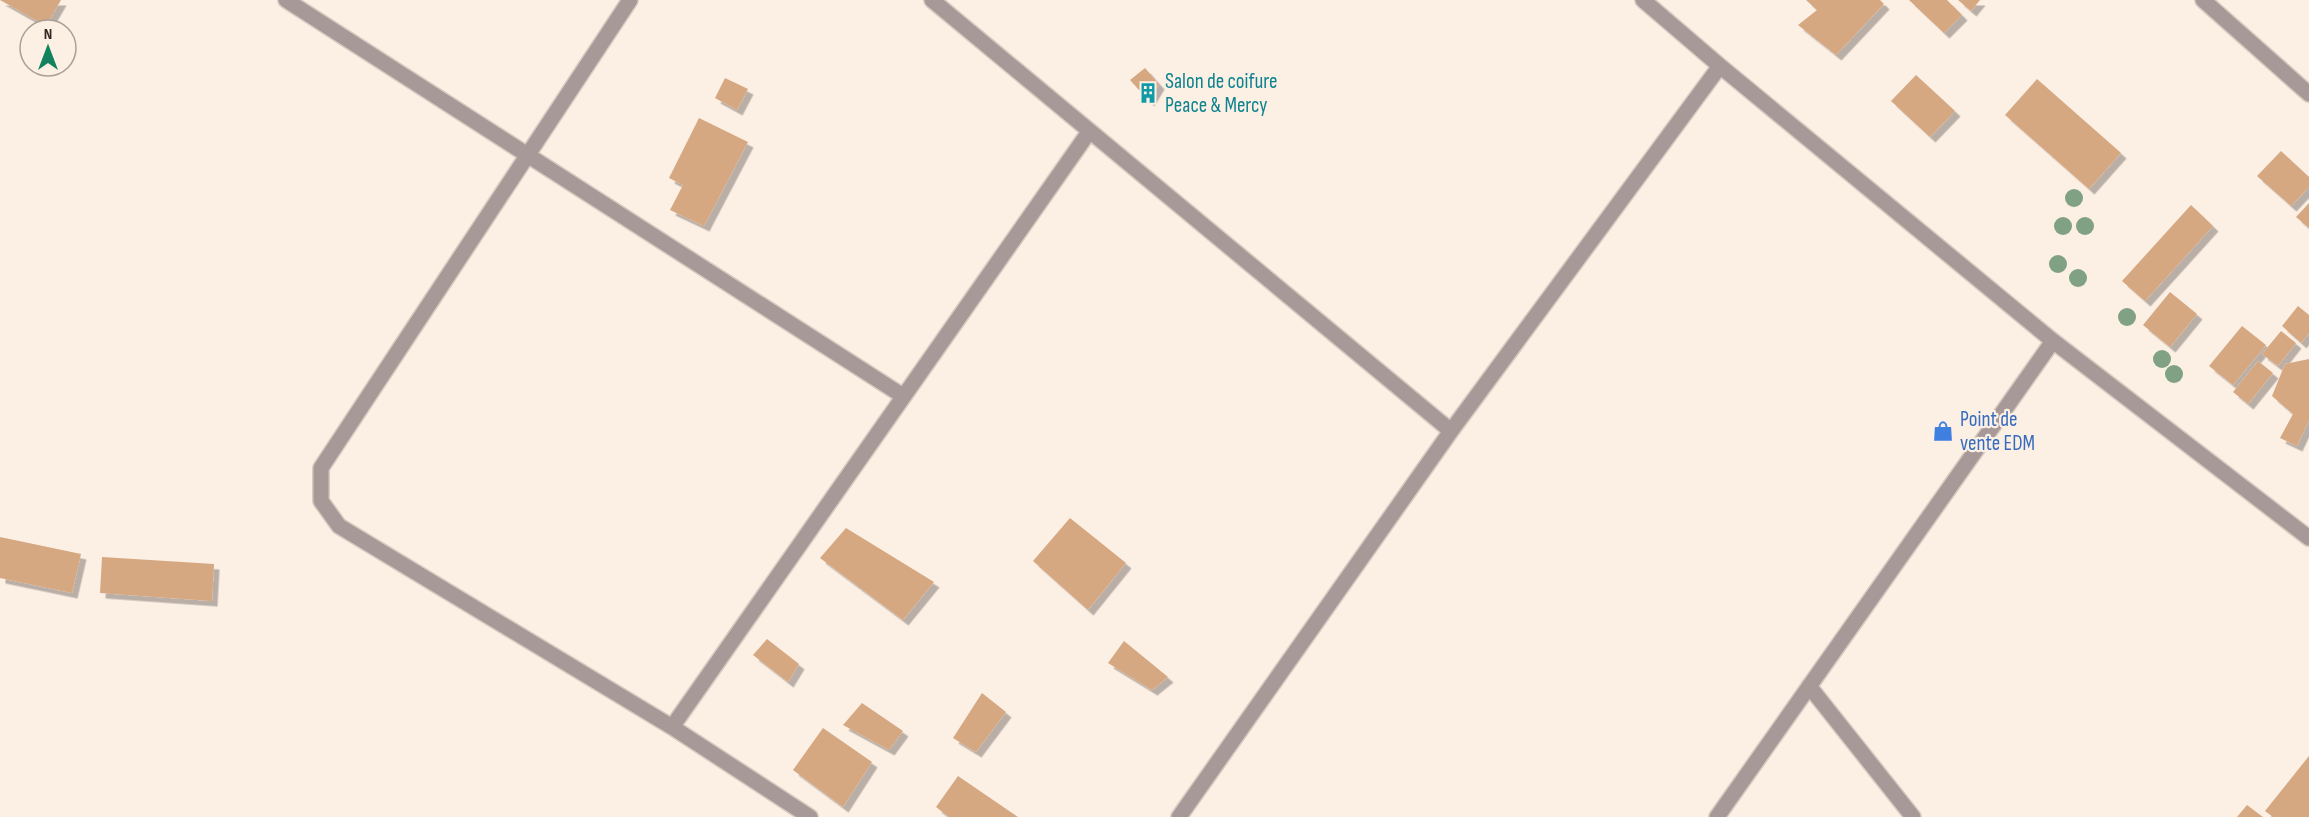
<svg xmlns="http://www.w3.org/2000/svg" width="2309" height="817" font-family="'Sofia Sans Condensed',sans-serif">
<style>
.building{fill:#d6a882;filter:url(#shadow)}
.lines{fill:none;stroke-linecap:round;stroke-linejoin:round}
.minor-casing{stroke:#d7cbc1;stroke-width:18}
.minor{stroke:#a69997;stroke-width:15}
.tree{fill:#80a183}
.labels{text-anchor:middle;stroke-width:4.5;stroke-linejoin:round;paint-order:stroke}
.culture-label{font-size:21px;fill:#0d838f;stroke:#fcefe4;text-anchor:start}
.shop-label{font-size:21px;fill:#366cbe;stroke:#fcefe4;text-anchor:start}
</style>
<defs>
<filter id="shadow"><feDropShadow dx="5.5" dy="5.5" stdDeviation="0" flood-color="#0004"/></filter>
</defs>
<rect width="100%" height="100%" fill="#fcefe4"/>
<path class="building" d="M0,0h61l-15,26z
M1806,0h74l4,4 -48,51 -38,-30 19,-15z
M1909,0h38l15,15 -18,18z
M1958,0h22l-9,11z
M1145,68l14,16 -10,17 -19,-21z
M1916,75l39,36 -25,26 -39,-36z
M725,78l23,11 -11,21 -22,-12z
M2037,79l84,74 -32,36 -84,-74z
M699,118l49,24 -44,84 -34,-16 13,-25 -14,-7z
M2281,151l28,26v10l-18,19 -34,-30z
M2309,203v25l-13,-11z
M2191,205l22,21 -68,75 -23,-20z
M2170,292l27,22 -27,33 -27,-22z
M2298,306l11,9v18l-8,10 -19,-17z
M2242,326l24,19 -33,40 -24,-19z
M2281,331l15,12 -18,23 -16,-12z
M2309,359v61l-12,26 -17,-8 13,-24 -21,-18 13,-32z
M2258,361l15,12 -25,31 -15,-12z
M1070,518l56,45 -38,47 -55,-49z
M846,528l88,54 -31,38 -83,-62z
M0,537l81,17 -9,39 -72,-15z
M102,557l112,7 -2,37 -112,-8z
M767,639l32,25 -11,18 -35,-27z
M1124,641l44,36 -16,13 -44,-27z
M982,693l24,19 -30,40 -23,-14z
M862,703l41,28 -14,19 -46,-25z
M823,728l49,34 -29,45 -50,-37z
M2309,756v61h-36l-8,-6z
M958,776l60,41h-69l-13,-10z
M2247,805l16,12h-26z"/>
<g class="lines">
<g class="minor-casing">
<path id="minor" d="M286,0l617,396
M630,0l-309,468v33l18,25 333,201 138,90
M932,0l519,431
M1643,0l77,66 333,275 256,197
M2203,0l106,94
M1809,686l104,131
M672,727l417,-595
M1179,817l272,-386 269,-365
M1717,817l336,-476"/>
</g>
<use href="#minor" class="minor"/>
</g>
<g class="tree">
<circle cx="2074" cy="198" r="9"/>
<circle cx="2063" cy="226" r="9"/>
<circle cx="2085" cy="226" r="9"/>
<circle cx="2058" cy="264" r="9"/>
<circle cx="2078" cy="278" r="9"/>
<circle cx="2127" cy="317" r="9"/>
<circle cx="2162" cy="359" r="9"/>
<circle cx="2174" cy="374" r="9"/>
</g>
<defs>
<g id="building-bare" transform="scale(1.62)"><path d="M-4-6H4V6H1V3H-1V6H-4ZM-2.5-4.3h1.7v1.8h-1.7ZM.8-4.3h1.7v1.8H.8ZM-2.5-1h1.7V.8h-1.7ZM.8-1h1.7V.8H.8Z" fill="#0f9aa8" stroke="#fcefe4" stroke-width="2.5" paint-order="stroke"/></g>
<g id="shop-bare" transform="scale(1.62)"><path d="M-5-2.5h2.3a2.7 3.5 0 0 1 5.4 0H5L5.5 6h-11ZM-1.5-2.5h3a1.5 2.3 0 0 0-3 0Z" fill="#3f7fe0" stroke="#fcefe4" stroke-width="2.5" paint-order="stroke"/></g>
</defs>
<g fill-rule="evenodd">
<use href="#building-bare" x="1148" y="93"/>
<use href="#shop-bare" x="1943" y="431"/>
</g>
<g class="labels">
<g class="culture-label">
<text x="1165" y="88">Salon de coifure<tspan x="1165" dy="24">Peace &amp; Mercy</tspan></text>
</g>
<g class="shop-label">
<text x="1960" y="426">Point de<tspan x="1960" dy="24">vente EDM</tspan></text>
</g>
</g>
<g transform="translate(48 48)"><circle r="28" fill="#fcefe4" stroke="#aa9f96" stroke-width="1.5"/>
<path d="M0-4.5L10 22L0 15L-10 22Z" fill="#12815e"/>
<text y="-9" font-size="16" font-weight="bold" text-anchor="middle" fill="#2f2720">N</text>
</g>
</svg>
